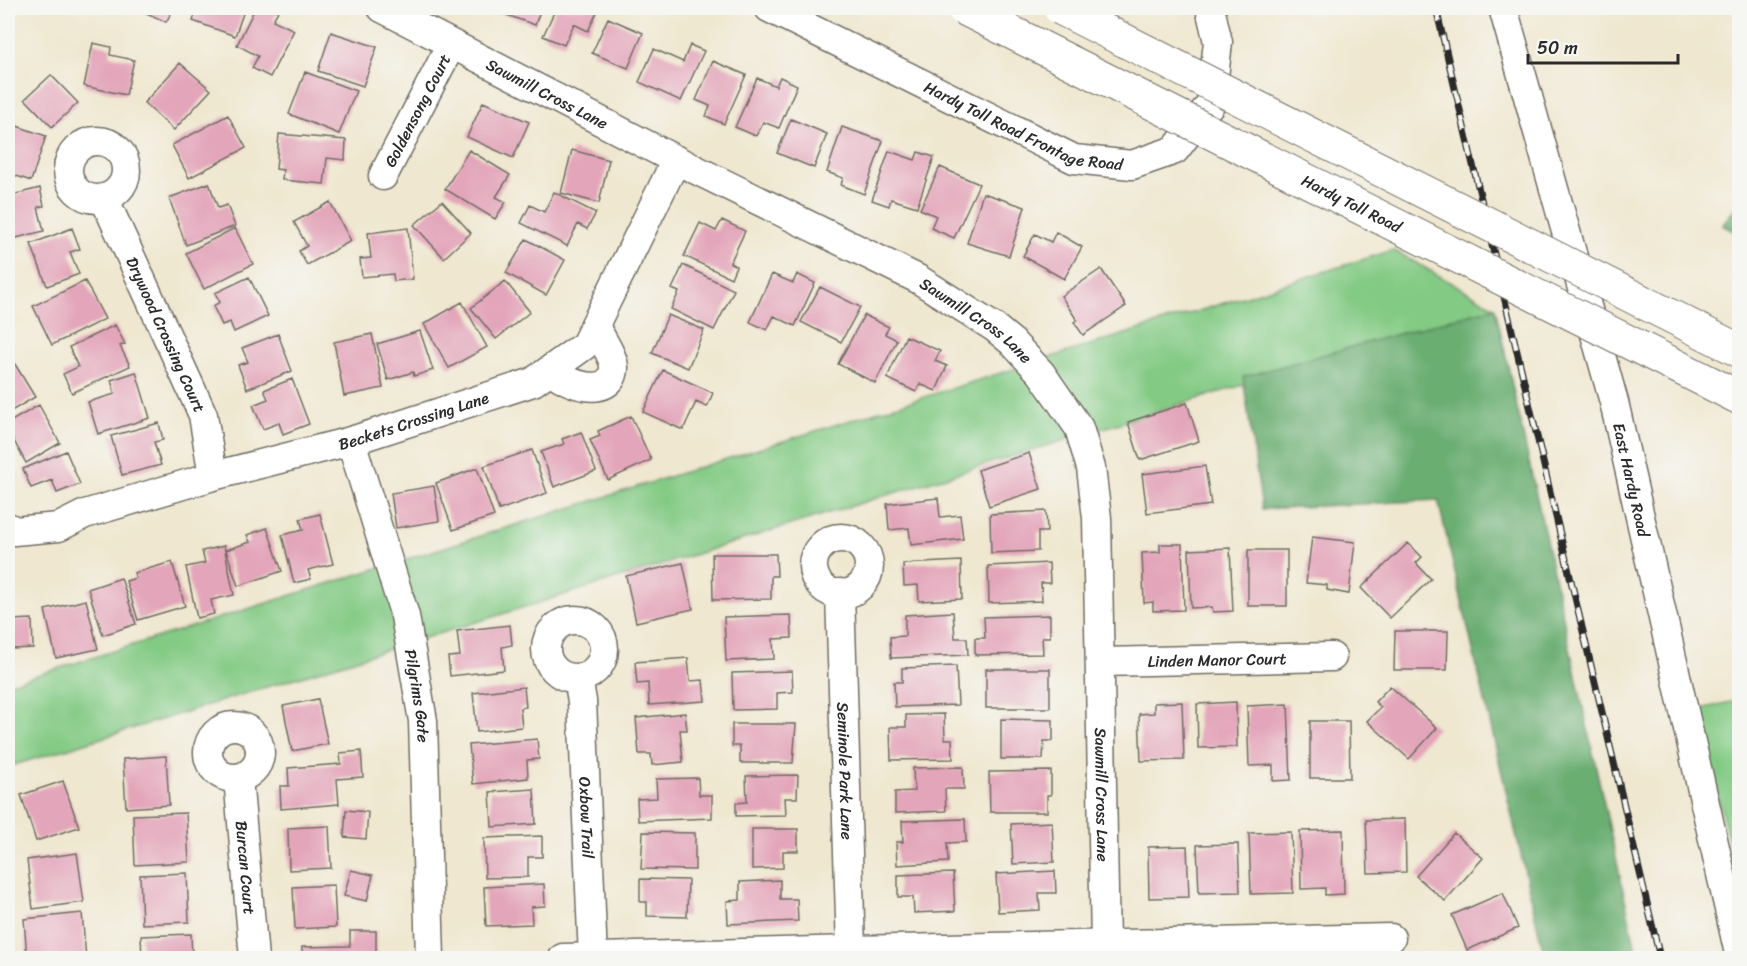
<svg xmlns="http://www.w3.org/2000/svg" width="1747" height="966" font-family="Sriracha,sans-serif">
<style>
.green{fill:#83ca84;stroke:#577a58;stroke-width:1.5}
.forest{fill:#6aae72;stroke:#4a6c4e;stroke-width:1.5}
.building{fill:#e3a5ba}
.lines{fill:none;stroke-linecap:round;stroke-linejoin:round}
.minor-casing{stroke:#706d64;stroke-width:31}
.minor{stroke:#fff;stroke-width:28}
.rail-casing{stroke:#2b2b2b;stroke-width:7}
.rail{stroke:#f6f6f2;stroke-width:4.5;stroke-dasharray:14;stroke-linecap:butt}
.highway-bridge-casing{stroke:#706d64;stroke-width:35;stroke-linecap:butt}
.highway-bridge{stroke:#fff;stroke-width:33}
.labels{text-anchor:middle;stroke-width:5;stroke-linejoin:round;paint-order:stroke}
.street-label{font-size:16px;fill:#2b2b2b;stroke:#f6f6f2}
</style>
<rect width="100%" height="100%" fill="#f6f6f2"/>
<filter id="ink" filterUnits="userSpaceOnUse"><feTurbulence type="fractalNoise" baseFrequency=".0167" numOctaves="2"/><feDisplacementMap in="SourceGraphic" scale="12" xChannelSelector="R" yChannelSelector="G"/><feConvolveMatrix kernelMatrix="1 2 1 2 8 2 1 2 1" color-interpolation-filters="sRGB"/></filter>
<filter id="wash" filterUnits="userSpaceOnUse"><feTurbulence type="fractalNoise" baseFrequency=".008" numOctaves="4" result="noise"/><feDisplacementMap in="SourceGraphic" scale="24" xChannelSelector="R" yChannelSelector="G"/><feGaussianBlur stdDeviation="1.35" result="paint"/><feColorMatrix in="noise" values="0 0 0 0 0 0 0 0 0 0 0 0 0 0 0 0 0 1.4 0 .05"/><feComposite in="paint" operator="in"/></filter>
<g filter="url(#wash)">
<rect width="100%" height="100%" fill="#efe7cf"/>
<path class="green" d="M1393,250l102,57 -1487,460v-83z
M1739,700v182l-43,-172z"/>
<path class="forest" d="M1739,203v31l-17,-9z
M1495,307l143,651h-93l-107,-458 -176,9 -19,-132z"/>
<g id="blocks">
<path class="building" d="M136,8h38l-8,14z
M197,8h48l-10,28 -42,-15z
M255,8h16l7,3 -5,9 21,10 -24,47 -18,-9 6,-12 -21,-11z
M503,8h38l-6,17 -34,-12z
M556,8h43l-11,23 -14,-7 -10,21 -21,-9z
M608,18l35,15 -15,35 -36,-15z
M331,32l46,15 -14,39 -45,-15z
M93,43l18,4 -1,8 24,5 -8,35 -42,-9z
M690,45l14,6 -23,50 -42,-19 15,-33 29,13z
M713,61l33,14 -22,49 -18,-8 4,-10 -14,-6z
M180,63l31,27 -37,40 -30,-27z
M305,72l51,19 -17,43 -50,-20z
M51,75l27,28 -26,24 -27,-28z
M780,77l17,8 -18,43 -16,-6 -7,14 -21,-9 22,-49 19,8z
M483,102l46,20 -16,36 -46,-21z
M228,115l18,33 -57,30 -17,-33z
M791,119l36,15 -13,34 -37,-15z
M8,123l38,13 -15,45 -23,-8z
M842,127l41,14 -19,53 -23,-9 2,-7 -16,-6z
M279,134l67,6 -1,20 -18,-2 -3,26 -42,-4 1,-10 -7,-1z
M469,150l41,25 -14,22 10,5 -11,17 -50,-30z
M572,150l37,10 -10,43 -38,-10z
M889,151l26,9 3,-8 16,5 -17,50 -26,-8 -2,7 -17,-6z
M940,167l39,17 -25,54 -23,-10 5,-12 -16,-7z
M209,183l9,25 9,-3 8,21 -49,19 -17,-47z
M40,188l4,18 -6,1 6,24 -36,9v-44z
M554,192l42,21 -9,16 -9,-5 -11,22 -46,-23 9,-18 14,7z
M983,193l42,14 -16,49 -42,-13z
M442,201l29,32 -27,25 -30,-33z
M330,202l21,39 -44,24 -8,-14 8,-5 -13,-24z
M722,220l23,11 -15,32 6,3 -5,12 -47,-22 16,-33 16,8z
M72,228l8,21 -10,3 9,22 -32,12 -16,-42z
M235,228l18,36 -49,25 -18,-36z
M408,228l5,51 -19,2 -1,-7 -31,3 -2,-18 11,-1 -3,-25z
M1056,232l26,15 -18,32 -41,-23 12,-22 16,8z
M526,239l39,21 -19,35 -40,-22z
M683,265l51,25 -20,40 -43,-21 8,-17 -7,-3z
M1101,269l25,37 -43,29 -9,-13 3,-2 -16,-24z
M772,274l21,9 4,-9 18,9 -20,43 -21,-10 -7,14 -17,-8z
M249,277l19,39 -34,16 -4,-10 -8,3 -9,-19 7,-4 -5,-9z
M85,281l20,38 -53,26 -19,-39z
M505,281l25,31 -34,27 -25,-31z
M820,287l40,20 -19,35 -40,-20z
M462,302l25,45 -38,21 -25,-44z
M668,315l36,15 -16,38 -36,-15z
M864,315l25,12 -4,7 12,6 -22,43 -37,-19z
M115,325l10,19 -5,2 10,20 -58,27 -9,-19 15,-7 -9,-20z
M420,331l13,39 -19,6 -1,-4 -25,8 -11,-36z
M278,334l14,37 -45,18 -9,-24 10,-3 -6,-14z
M372,334l11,54 -39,8 -10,-54z
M906,336l34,15 -5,10 12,5 -11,25 -16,-7 -4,8 -29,-14z
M13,361l22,36 -27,16v-49z
M663,370l50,23 -6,14 -11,-5 -13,28 -40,-18z
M136,372l14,46 -52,16 -10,-32 27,-8 -4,-14z
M292,379l17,45 -26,10 -4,-11 -16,6 -10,-24 15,-6 -4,-9z
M1187,403l12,38 -59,19 -12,-38z
M39,405l21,38 -34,20 -18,-33v-7z
M631,416l20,44 -43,20 -18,-40 10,-4 -2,-5z
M159,423l4,17 -9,2 7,23 -39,10 -11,-39z
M581,432l15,39 -42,16 -13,-35 23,-8 -2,-5z
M532,450l15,43 -48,17 -15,-44z
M66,451l14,33 -23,9 -5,-13 -21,8 -8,-19z
M1029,453l12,36 -52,17 -11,-36z
M1205,466l6,39 -64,8 -5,-39z
M477,468l17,48 -41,14 -17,-47z
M434,486l5,35 -43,7 -5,-35z
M938,498l2,19 20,-2 3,24 -52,6 -2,-17 -20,2 -2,-26z
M1046,511l1,21h-9v19l-47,2 -1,-39z
M320,514l13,50 -25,6 3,9 -17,4 -12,-48 21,-5 -3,-11z
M267,528l15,43 -44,15 -12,-36 24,-8 -3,-7z
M1312,537l43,5 -6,52 -22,-4v-5l-21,-2z
M1408,543l14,14 -6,6 15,16 -41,39 -29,-30z
M1160,544h22l2,66 -31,1v-9l-9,1 -2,-50 18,-1z
M224,546l10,49 -23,5 3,14 -17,4 -11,-51 19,-4 -3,-12z
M1230,548l3,63 -20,1 -1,-5 -21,1 -2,-58z
M1248,550h39v56h-39z
M712,554h64l1,22h-6v23l-58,1z
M961,561l1,38 -43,2 -1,-16 -14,1 -1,-22z
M172,562l13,44 -47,14 -12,-39 10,-3 -2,-5z
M683,563l10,46 -57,13 -10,-46z
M1049,563l1,20h-9l1,18 -53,2 -1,-37z
M121,578l15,46 -33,11 -15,-46z
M86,600l12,49 -42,9 -11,-48z
M953,612l2,26h12l1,17 -77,3 -1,-21 15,-1v-21z
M791,615l1,23 -19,1 1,20 -48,2 -2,-44z
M1050,615v22h-8l1,17 -68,1v-17h10l-1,-21z
M32,619l1,29 -21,1 -1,-29z
M510,625l2,20 -10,2 2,23 -54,6 -2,-19 12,-1 -3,-25z
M1395,631h53l-1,39h-53z
M688,658l2,23 13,-1 2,21 -56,4 -1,-22 -11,1 -2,-22z
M956,666l2,39 -63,2 -1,-25h8v-14z
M986,669h64v39h-64z
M792,671l1,21 -16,1v16l-44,1 -1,-37z
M1390,686l47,42 -28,31 -42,-38 14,-14 -6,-5z
M524,687l2,20 -6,1 2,19 -45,5 -4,-39z
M318,699l10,45 -36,7 -9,-45z
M1182,702l2,58 -43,1 -2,-47 15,-1v-10z
M1236,702l1,45 -39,1 -1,-44z
M1288,704l3,76 -18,1v-16l-24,1 -2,-60z
M685,713l2,17h-7l3,32 -31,3 -1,-11h-12l-3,-36z
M944,714l1,25h7l1,20 -62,1 -1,-33h16v-12z
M1001,719l52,1v21h-9l-1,18h-42z
M1310,721h39l1,57h-40z
M732,724h64l-3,39h-53v-17h-8z
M537,739l2,20 -12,1 1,18 -55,6 -4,-39z
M361,751l2,26 -26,2 2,25 -58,5 -1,-23h9l-1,-18 53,-4 -1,-11z
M166,756l3,49 -43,3 -3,-49z
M963,767l1,22h-19l1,22 -51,2v-21l19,-1 -1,-23z
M1051,771v24h-4v17h-57l-1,-40z
M798,775l-1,23h-12l1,17 -50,1v-13l11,-1 -1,-26z
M698,778l1,17h13v23l-74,3 -1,-22 20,-1 -1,-19z
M63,781l16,46 -43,14 -15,-46z
M534,789l2,35 -44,3 -2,-35z
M346,810l22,2 -2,27 -22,-2z
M186,813l3,49 -54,3 -2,-50z
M965,819l1,23 -19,1 1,19 -51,3 -1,-23h7l-1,-21z
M1405,819l1,53 -38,1 -2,-53z
M1052,822l2,40 -41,2 -2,-40z
M329,826l2,42 -42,2 -1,-42z
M752,829h46v22h-15v17l-31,1z
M1343,830l1,64 -19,1v-7l-24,1 -1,-58z
M643,832l52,1v37l-54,-1z
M1291,832l2,61 -42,1 -2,-61z
M1454,833l29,25 -38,43 -29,-25z
M542,836v21h-14v20l-43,1 -1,-40z
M1238,844l2,48 -41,1 -2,-48z
M1187,846l2,51 -40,1 -1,-51z
M77,853l7,49 -51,7 -6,-49z
M351,870l22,5 -6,26 -23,-5z
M1055,871l1,22h-17l1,17 -42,2 -2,-38z
M187,873l2,49 -47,2 -2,-49z
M953,873l2,38 -41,2 -1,-16h-15v-22z
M640,879l48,1 -1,37 -40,-1v-14h-7z
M780,880v19h17l1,22 -70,3 -1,-23 13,-1v-18z
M544,884l1,22 -14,1 1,17 -46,2 -2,-39z
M334,885l2,42 -41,2 -2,-42z
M1503,893l15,35 -51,22 -15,-35z
M82,913l4,45h-59l-3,-39z
M350,931h26v25l-74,2v-11l48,-1z
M191,934l1,24h-50l-1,-22z"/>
</g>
</g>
<g filter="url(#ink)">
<use href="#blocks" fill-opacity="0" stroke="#706d64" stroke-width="1.5"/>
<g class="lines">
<g class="minor-casing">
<g id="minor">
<path id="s1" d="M382,8l294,152 242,119 77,49 17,14 29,31 38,55 12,40 6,50 8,427"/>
<path id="s2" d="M769,8l305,151 58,6 43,-15 36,-47 7,-61 -8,-34"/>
<path id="s3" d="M1503,8l111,394 126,556"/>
<circle cx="97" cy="170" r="29"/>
<path id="s4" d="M383,176l68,-131"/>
<path id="s5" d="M104,198l99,217 10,61"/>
<path d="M551,369c13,15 60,31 63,0 1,-12 -15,-33 -19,-44"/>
<path id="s6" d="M351,441l54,175 18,105 7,237"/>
<path id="s7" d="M8,527l6,4 45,-4 26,-13 128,-38 138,-35 182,-59 52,-37 91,-185"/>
<circle cx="841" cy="566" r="28"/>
<path id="s8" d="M840,593l11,357"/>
<circle cx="575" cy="649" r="29"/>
<path id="s9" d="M1101,662l231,-5"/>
<path id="s10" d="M578,678l4,23 11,257"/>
<circle cx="234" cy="752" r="26"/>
<path id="s11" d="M238,778l16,180"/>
<path d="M563,958l288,-8 540,-12"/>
</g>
</g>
<use href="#minor" class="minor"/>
<g class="rail-casing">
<path id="rail" d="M1436,8l224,950"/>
</g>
<use href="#rail" class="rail"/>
<g class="highway-bridge-casing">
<g id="highway-bridge">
<path id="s12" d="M963,8l777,390"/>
<path d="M1060,8l680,343"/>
</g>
</g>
<use href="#highway-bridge" class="highway-bridge"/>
</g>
</g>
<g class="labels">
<g class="street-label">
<text dy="6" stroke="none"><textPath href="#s1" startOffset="186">Sawmill Cross Lane</textPath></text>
<text dy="6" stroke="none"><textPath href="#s4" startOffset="74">Goldensong Court</textPath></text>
<text dy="6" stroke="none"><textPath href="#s2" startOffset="282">Hardy Toll Road Frontage Road</textPath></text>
<text dy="6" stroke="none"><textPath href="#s12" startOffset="435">Hardy Toll Road</textPath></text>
<text dy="6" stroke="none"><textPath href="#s1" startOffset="672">Sawmill Cross Lane</textPath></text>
<text dy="6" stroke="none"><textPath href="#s5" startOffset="150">Drywood Crossing Court</textPath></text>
<text dy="6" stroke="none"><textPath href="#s7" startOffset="423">Beckets Crossing Lane</textPath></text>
<text dy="6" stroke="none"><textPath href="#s3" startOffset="489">East Hardy Road</textPath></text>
<text dy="6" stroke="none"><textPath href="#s9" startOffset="116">Linden Manor Court</textPath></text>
<text dy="6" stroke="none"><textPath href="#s6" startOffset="264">Pilgrims Gate</textPath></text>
<text dy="6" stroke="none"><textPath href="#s8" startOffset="178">Seminole Park Lane</textPath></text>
<text dy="6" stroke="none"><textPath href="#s1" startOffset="1192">Sawmill Cross Lane</textPath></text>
<text dy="6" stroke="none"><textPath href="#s10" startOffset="140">Oxbow Trail</textPath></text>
<text dy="6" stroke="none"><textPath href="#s11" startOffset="90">Burcan Court</textPath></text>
</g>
</g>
<rect width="1747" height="966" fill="none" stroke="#f6f6f2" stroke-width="30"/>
<path d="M1528 54v9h150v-9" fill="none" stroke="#2b2b2b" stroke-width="3"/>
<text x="1537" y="54" font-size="18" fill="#2b2b2b" stroke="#f6f6f2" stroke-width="4.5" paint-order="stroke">50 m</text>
</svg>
